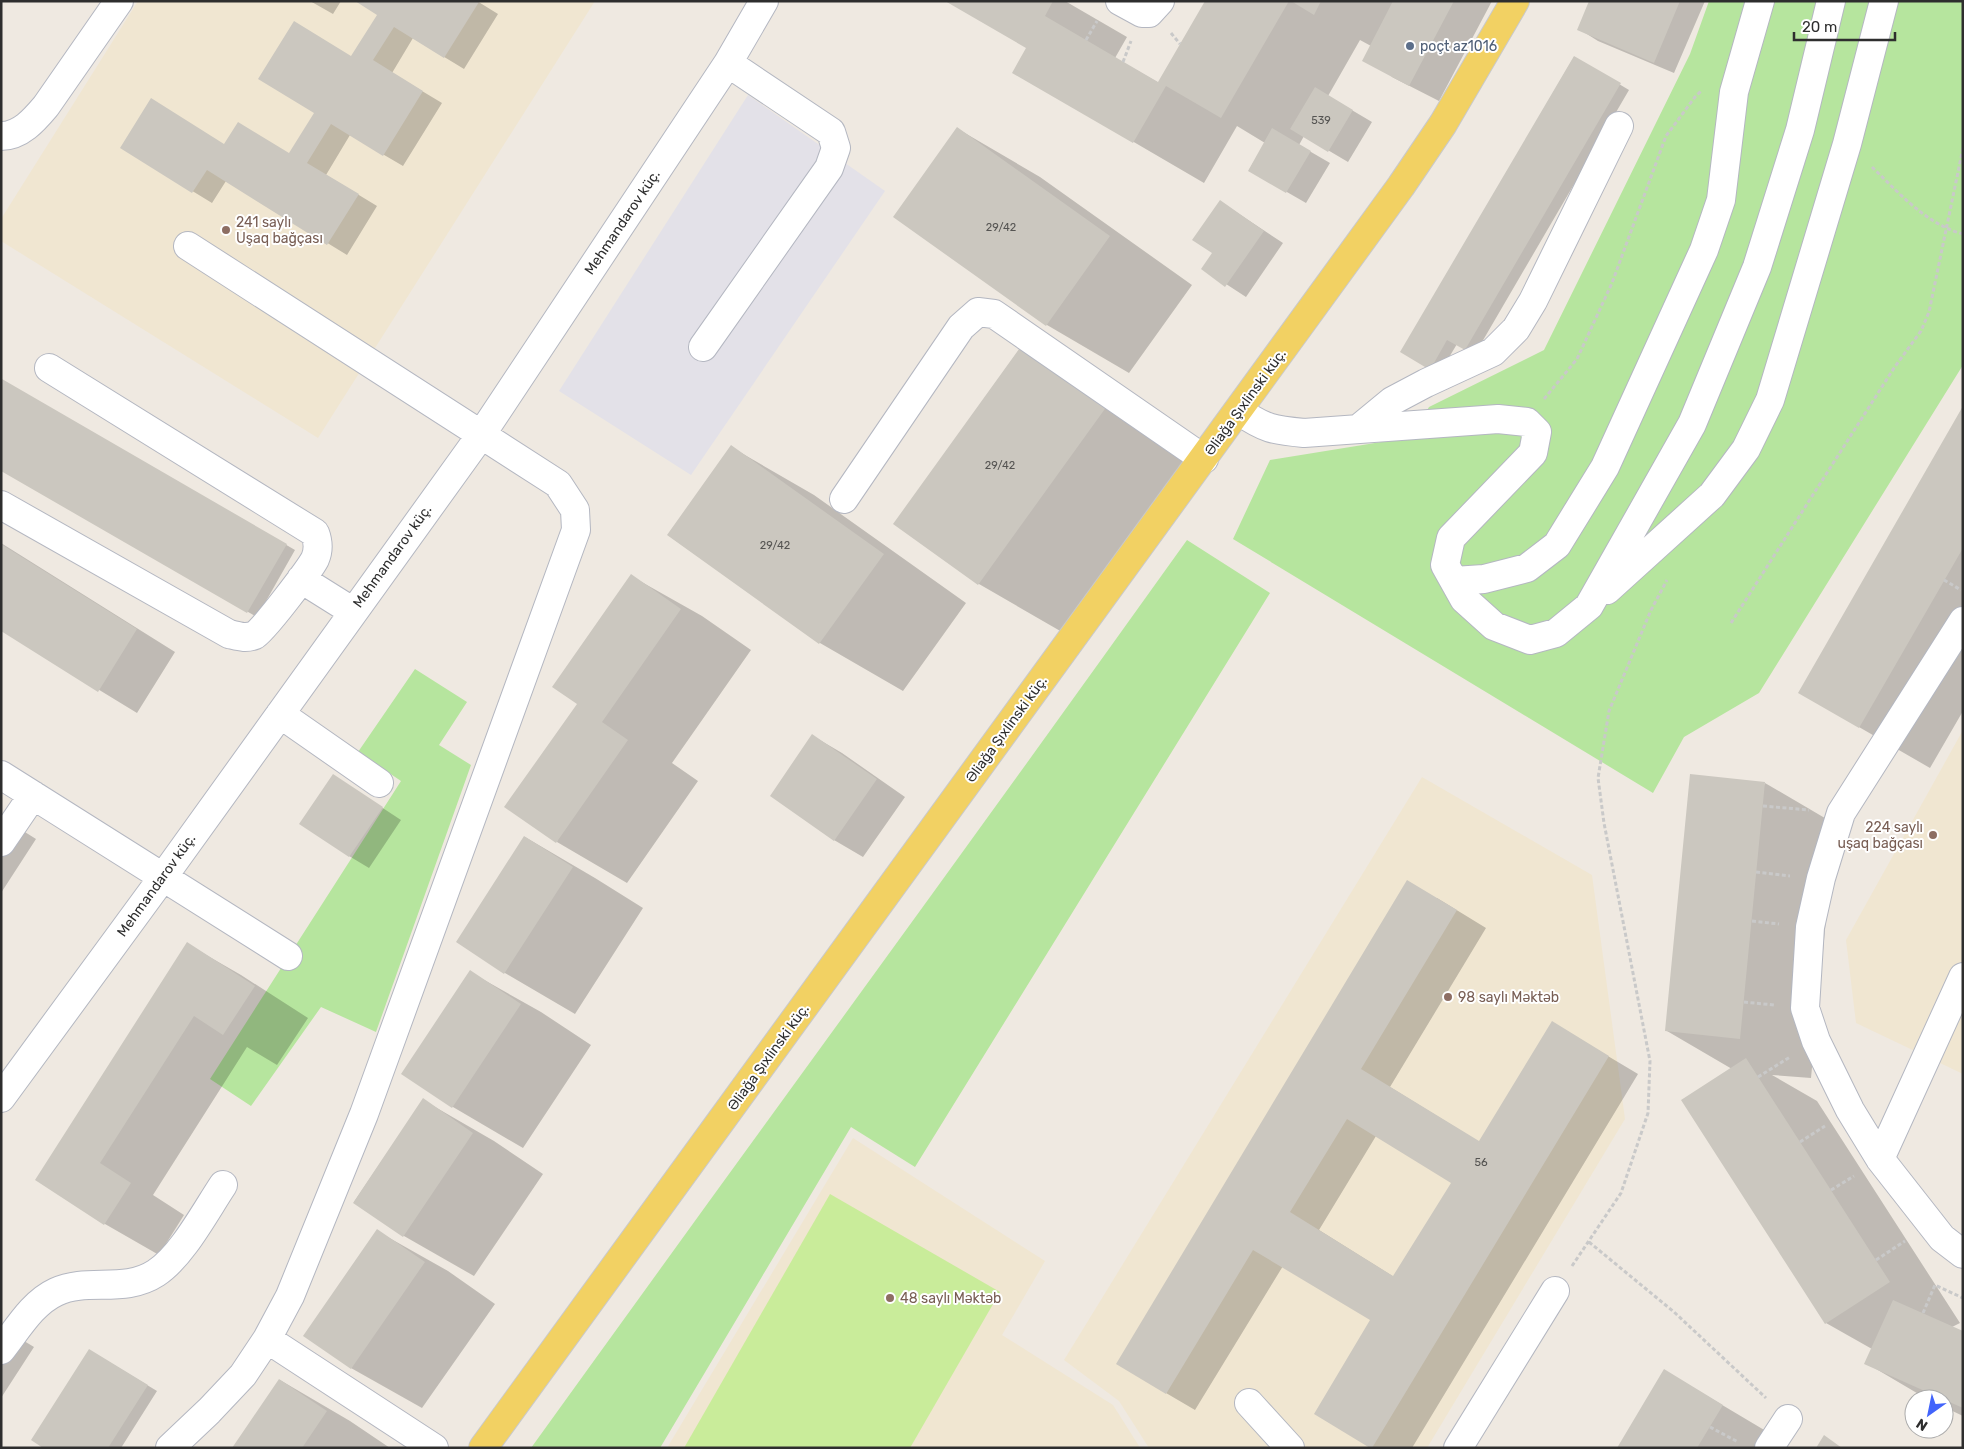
<svg xmlns="http://www.w3.org/2000/svg" width="1964" height="1449" font-family="Rubik,sans-serif">
<style>
.industrial{fill:#e3e1e8}
.education{fill:#f0e6d1}
.green{fill:#b6e59e}
.pitch{fill:#c9ec9a}
.shadow{fill:#0003;fill-rule:evenodd}
.building{fill:#cbc7bf;fill-rule:evenodd}
.lines{fill:none;stroke-linecap:round;stroke-linejoin:round}
.minor-casing{stroke:#b4b7c1;stroke-width:30}
.major-casing{stroke:#c9c9c9;stroke-width:30}
.path{stroke:#c9c9c9;stroke-width:3;stroke-dasharray:4 2.5;stroke-linecap:butt}
.minor{stroke:#fff;stroke-width:28}
.major{stroke:#f2d163;stroke-width:28}
.service-dot{fill:#5c6f8a;stroke:#fff;stroke-width:2}
.education-dot{fill:#8d6e63;stroke:#fff;stroke-width:2}
.labels{text-anchor:middle;stroke-width:4;stroke-linejoin:round;paint-order:stroke}
.number-label{font-size:11px;fill:#555452}
.service-label{font-size:14px;fill:#4e5e75;stroke:#fff;text-anchor:start}
.education-label{font-size:14px;fill:#785e54;stroke:#fff;text-anchor:start}
.street-label{font-size:14px;fill:#2e2e2e;stroke:#fff}
</style>
<rect width="100%" height="100%" fill="#efe9e1"/>
<path class="industrial" d="M748,95l137,96 -194,284 -132,-84z"/>
<path class="education" d="M138,1h457l-277,437 -317,-197v-22z
M1963,730v344l-107,-51 -10,-83z
M1422,777l170,98 33,244 -198,329h-278l-30,-47 -55,-41z
M853,1138l192,123 -43,74 111,70 26,41 -1,2h-471z"/>
<path class="green" d="M1709,1h254v364l-204,328 -75,44 -31,56 -420,-254 37,-79 142,-23 17,-30 115,-57 146,-296z
M1187,540l83,53 -355,574 -64,-40 -191,321h-129c218,-303 439,-604 656,-908z
M415,669l52,33 -28,43 32,20 -95,267 -55,-25 -70,99 -41,-27 191,-298 -43,-29z"/>
<path class="pitch" d="M830,1194l170,98 -90,156h-226z"/>
<path class="shadow" d="M310,1h31l-8,13z
M357,1h120l21,13 -34,55 -51,-31 -21,35 50,30 -39,63 -53,-31 -24,40 51,31 -30,49 -121,-74 -14,22 -90,-55 103,-3 65,9 89,-140z
M948,1h117l62,36 -12,21 44,25 48,-82h285l-53,100 -47,-24 -21,-31 -11,-6 -32,56 44,26 -24,40 -44,-26 -5,9 31,18 -24,40 -57,-33 16,-27 -28,-17 -33,57 -190,-111 14,-24z
M1591,1h114l-31,72 -76,-32 -19,-12z
M1574,57l55,33 -154,264 -18,-10 -18,30 -37,-22z
M958,129l82,48 152,108 -63,88 -82,-48z
M1221,202l62,41 -37,54 -43,-28 11,-16z
M1022,346l167,109 -127,177 -83,-48 -84,-61z
M2,381l293,169 -38,67 -256,-147z
M1963,408v303l-33,57 -130,-75z
M731,447l83,48 152,108 -63,88 -83,-48 -152,-108z
M1,543l174,109 -38,61 -136,-83z
M631,576l71,40 49,34 -79,113 26,18 -71,102 -70,-41 22,-138z
M813,736l29,17 63,44 -42,60 -29,-17z
M334,776l67,44 -32,48 -20,-12z
M1765,783l70,41 -24,254 -39,-3 45,26 143,222 -8,4 11,5v84l-19,-9v-8h-17l-61,-36 6,-14 -46,-26 -94,-254 -65,-38z
M1,817l35,22 -35,54z
M525,837l70,41 48,30 -68,106 -70,-41 -48,-31z
M1437,898l49,30 -96,159 89,55 102,-102 57,34 -226,374h-40v-128l-89,-54 -88,144 -29,-17zM1376,1136l77,47 -59,94 -75,-47z
M187,944l54,31 67,43 -31,47 -30,-18 -94,148 31,20 -25,40 -54,-31 -68,-44z
M470,972l71,40 50,33 -68,103 -70,-41 -50,-33z
M423,1100l71,41 49,33 -69,102 -70,-40 -50,-34z
M377,1231l71,40 47,33 -73,104 -71,-40z
M1,1327l33,20 -33,51z
M99,1356l58,35 -36,57h-76z
M1665,1371l111,66 -6,11h-151z
M280,1380l70,41 40,27h-156z"/>
<path class="building" d="M355,1l124,1 -35,56 -50,-31 -21,33 50,31 -40,65 -52,-32 -24,39 52,31 -32,51 -120,-75 -15,23 -72,-45 31,-50 73,46 14,-22 51,31 25,-40 -56,-34 36,-58 57,35 26,-41z
M945,1h108l-8,15 113,66 47,-81h84l-68,117 -55,-32 -33,57 -121,-70 14,-25z
M1291,1h30l-7,14z
M1393,1h61l-45,85 -47,-25z
M1589,1h91l-26,62 -77,-33z
M1574,56l47,27 -156,267 -18,-10 -17,30 -30,-18z
M1315,87l38,23 -25,42 -38,-23z
M957,127l153,109 -64,90 -153,-109z
M1272,128l39,23 -25,42 -38,-22z
M1220,200l44,31 -39,56 -24,-18 11,-16 -20,-13z
M1022,345l85,61 -129,179 -85,-61z
M2,379l285,165 -40,69 -246,-142z
M1963,406v142l-104,180 -61,-35z
M731,445l153,109 -65,90 -152,-109z
M1,544l136,85 -39,63 -97,-61z
M631,574l50,35 -79,113 26,18 -72,103 -52,-36 73,-103 -25,-17z
M812,734l65,45 -43,62 -64,-45z
M333,774l50,33 -34,50 -50,-33z
M1690,774l75,8 -25,257 -75,-8z
M524,836l49,31 -69,107 -48,-32z
M1407,880l50,30 -96,159 118,72 73,-120 57,35 -237,392h-2l-56,-34 56,-94 -117,-70 -87,144 -50,-30zM1347,1119l104,64 -58,93 -103,-64z
M187,942l68,44 -32,49 -29,-19 -94,147 31,20 -27,42 -69,-45z
M470,970l51,34 -69,104 -51,-34z
M1746,1058l144,224 -65,42 -144,-224z
M423,1098l50,35 -70,104 -50,-34z
M377,1229l48,33 -74,107 -48,-33z
M1893,1300l70,31v77l-99,-44z
M89,1349l59,36 -40,63h-65l-12,-8z
M1664,1369l59,36 -26,43h-80z
M279,1379l48,32 -25,37h-70z
M1824,1435l18,13h-26z"/>
<g class="lines">
<g class="minor-casing">
<path id="minor" d="M1120,1l22,12h7l11,-12
M1,136c20,0 34,-17 45,-30l73,-105
M188,246l370,238 17,26 1,20 -212,584 -74,182 -23,43
M703,347l126,-179 7,-20 -5,-16 -103,-69
M1239,411c26,18 34,19 65,22l194,-14 29,3 10,10 -4,21 -82,85 -6,27 19,34 30,27 36,14 26,-7 33,-27 103,-182 65,-157 43,-137 31,-129
M1358,429l34,-28 34,-18 67,-31 23,-23 17,-28 86,-175
M844,499l117,-172 17,-15 16,2 210,145
M1,505l228,129c9,2 16,5 26,1 7,-3 55,-66 60,-76 4,-9 3,-18 0,-26l-266,-165
M301,579l51,32
M1454,581l30,-2 43,-11 30,-23 48,-78 99,-217 17,-50 13,-108 26,-91
M1607,590l105,-95 34,-46 24,-49 77,-256 37,-143
M1963,621l-122,192 -20,65 -11,49 -5,81 11,33 34,69 30,49 62,79 21,16
M280,714l99,69
M1,775l287,181
M1,842l32,-47
M1,1098l162,-221 318,-442 247,-372 36,-62
M1880,1159l83,-182
M1,1350c16,-20 31,-47 55,-58 32,-15 68,2 100,-19 26,-17 49,-61 67,-88
M1249,1403l41,45
M170,1448l39,-37 34,-36 24,-36 167,109
M1458,1448l97,-157
M1769,1448l19,-29"/>
</g>
<g class="major-casing">
<path id="major" d="M483,1448l918,-1262 42,-62 72,-123"/>
</g>
<path class="path" d="M1171,33l9,11
M1086,40l11,-19
M1123,62l8,-21
M1872,167c27,26 54,57 91,67
M1544,399l33,-40 35,-76 54,-147 29,-39 6,-6
M1944,580l17,10
M1731,623l163,-255 27,-37 8,-19 34,-164
M1763,806l46,4
M1756,872l34,4
M1752,921l27,3
M1744,1002l30,3
M1758,1077l32,-20
M1800,1142l25,-16
M1831,1190l23,-14
M1589,1242l85,70 92,86
M1876,1260l29,-19
M1572,1266l49,-73 27,-80 2,-52 -46,-238 -6,-45 11,-67 42,-101 16,-30
M1923,1313l12,-28 28,13
M1710,1427l28,15"/>
<use href="#minor" class="minor"/>
<use href="#major" class="major"/>
</g>
<circle class="service-dot" cx="1410" cy="46" r="5"/>
<g class="education-dot">
<circle cx="226" cy="230" r="5"/>
<circle cx="1933" cy="835" r="5"/>
<circle cx="1448" cy="997" r="5"/>
<circle cx="890" cy="1298" r="5"/>
</g>
<g class="labels">
<g class="number-label">
<text x="1321" y="124">539</text>
<text x="1001" y="231">29/42</text>
<text x="1000" y="469">29/42</text>
<text x="775" y="549">29/42</text>
<text x="1481" y="1166">56</text>
</g>
<g class="service-label">
<text x="1420" y="51">poçt az1016</text>
</g>
<g class="education-label">
<text x="236" y="227">241 saylı<tspan x="236" dy="16">Uşaq bağçası</tspan></text>
<text x="1923" y="832" text-anchor="end">224 saylı<tspan x="1923" dy="16">uşaq bağçası</tspan></text>
<text x="1458" y="1002">98 saylı Məktəb</text>
<text x="900" y="1303">48 saylı Məktəb</text>
</g>
<g class="street-label">
<text transform="translate(622 222) rotate(-56)" y="5">Mehmandarov küç.</text>
<text transform="translate(1245 402) rotate(-54)" y="5">Əliağa Şıxlinski küç.</text>
<text transform="translate(392 556) rotate(-54)" y="5">Mehmandarov küç.</text>
<text transform="translate(1006 729) rotate(-54)" y="5">Əliağa Şıxlinski küç.</text>
<text transform="translate(156 885) rotate(-54)" y="5">Mehmandarov küç.</text>
<text transform="translate(768 1057) rotate(-54)" y="5">Əliağa Şıxlinski küç.</text>
</g>
</g>
<rect width="1964" height="1449" fill="none" stroke="#2e2e2e" stroke-width="5"/>
<g transform="translate(1929 1414) rotate(213)"><circle r="24" fill="#ffffff" stroke="#ababab"/>
<path d="M0-4L9 19L0 12L-9 19Z" fill="#4264fb"/>
<text y="-8" font-size="14" font-weight="bold" text-anchor="middle" fill="#2e2e2e">N</text>
</g>
<path d="M1794 32v8h101v-8" fill="none" stroke="#2e2e2e" stroke-width="2.5"/>
<text x="1802" y="32" font-size="15" fill="#2e2e2e" stroke="#ffffff" stroke-width="4" paint-order="stroke">20 m</text>
</svg>
